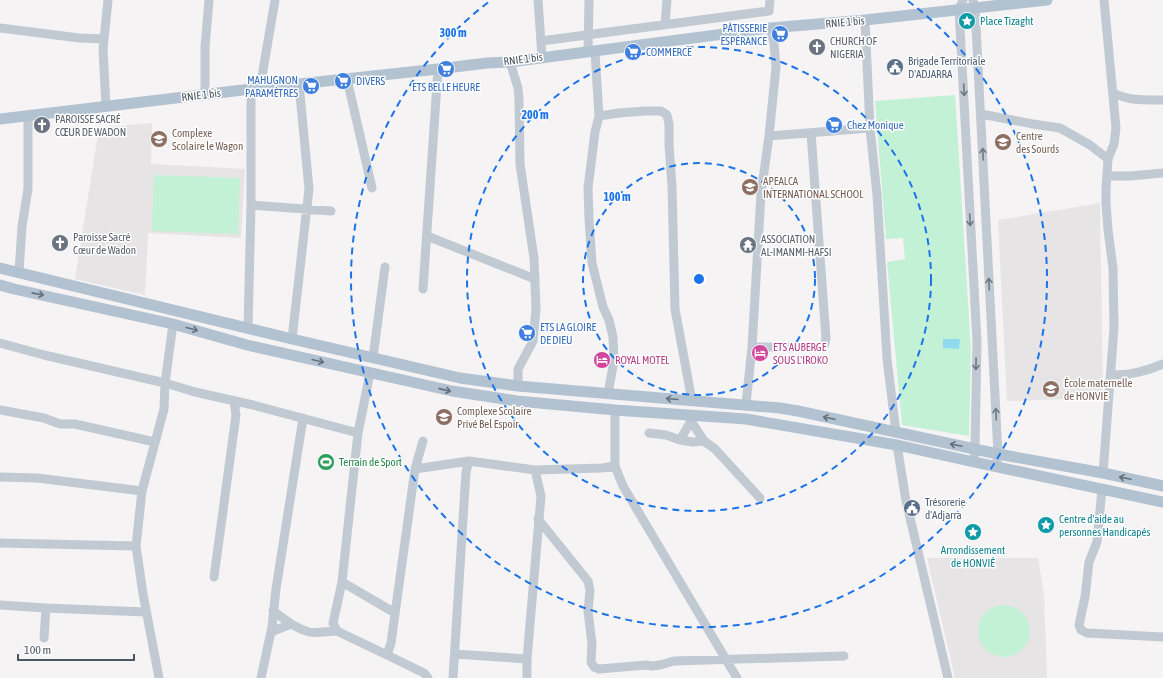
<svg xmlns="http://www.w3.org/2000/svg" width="1163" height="678" font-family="'Asap Condensed',sans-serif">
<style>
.education{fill:#e6e4e5}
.green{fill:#c3f1d5}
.water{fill:#90daee}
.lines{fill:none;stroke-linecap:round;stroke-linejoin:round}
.minor{stroke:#c1cad2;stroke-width:9}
.major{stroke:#b3c2d1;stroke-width:11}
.oneway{stroke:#6e7983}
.oneway2{stroke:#64717d}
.ring{fill:none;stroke:#1a73e8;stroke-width:2;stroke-dasharray:7 5}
.labels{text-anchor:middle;stroke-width:3;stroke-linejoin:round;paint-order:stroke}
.culture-label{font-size:11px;fill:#0d838f;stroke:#fff;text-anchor:start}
.street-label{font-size:11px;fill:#4a5661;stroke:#fff}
.shop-label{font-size:11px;fill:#366cbe;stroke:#fff;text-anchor:start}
.worship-label{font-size:11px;fill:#5b616d;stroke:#fff;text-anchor:start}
.service-label{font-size:11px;fill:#4e5e75;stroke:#fff;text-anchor:start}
.education-label{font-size:11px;fill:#785e54;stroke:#fff;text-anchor:start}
.hotel-label{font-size:11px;fill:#b23c85;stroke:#fff;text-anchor:start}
.leisure-label{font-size:11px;fill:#27864d;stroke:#fff;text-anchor:start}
.centre{fill:#1a73e8;stroke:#fff;stroke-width:2}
.ring-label{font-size:12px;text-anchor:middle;font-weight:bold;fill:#1a73e8;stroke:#fff;stroke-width:3;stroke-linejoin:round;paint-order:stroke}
</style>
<rect width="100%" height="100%" fill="#f5f3f3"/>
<path class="education" d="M152,123l-1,41 94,5 -4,69 -93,-5 -3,62 -70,-16 24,-151z
M1100,203l3,195 -96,3 -9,-181z
M927,558h111l6,37 3,83h-92z"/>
<path class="green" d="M955,95l16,256 -2,85 -67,-11 -15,-163 18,-3 -2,-21 -17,1 -11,-138z
M154,175l86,3 -2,56 -86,-3z
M978 631a26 26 0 1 1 52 0a26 26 0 1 1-52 0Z"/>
<path class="water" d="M943,339h17l-1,10 -16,-1z"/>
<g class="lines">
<path class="minor" d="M538,0l4,57
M963,0l-4,9 18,333 -2,107 -1,13
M973,0l2,8 23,446 -2,13
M865,20l5,108 7,67 10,164 9,73
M665,24l2,-24
M0,28l79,10 25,1
M541,41l228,-30 1,-11
M588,52l1,-52
M595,52l4,64 -4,16 -7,56 1,31 3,44 11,44 6,13 4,17 1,23 -6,34
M510,62l8,26 1,12 1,64 14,94 2,51 -3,32 -15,28v17
M347,79l25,109
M260,88l15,-88
M1113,93c17,8 32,7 50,7
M205,94v-47l4,-47
M106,107l-3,-58 5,-49
M981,114l52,10 27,4 30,17 18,14
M599,116l20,-3 26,-2h16l6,4 2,9v21l3,41 3,123 17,92
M769,136l101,-8
M1107,176h23l33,-3
M251,205l80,6
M427,236l108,43
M19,272l3,-46 6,-37v-74
M423,289l15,-220
M248,328l3,-123v-116
M292,339l17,-150 -10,-105
M0,343l44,12 121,28 30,9 58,13 105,28 12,-60
M752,347h68l5,-3 1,-6 -15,-205
M373,357l12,-90
M1111,374c15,3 38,-4 52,-10
M746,404l6,-57 9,-153 8,-58 7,-69 -2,-24 -4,-15
M0,410l44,8 16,6h15l80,18
M615,410v56l8,20 114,192
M688,415l3,6 13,20 11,8 45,49
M358,433l-16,149 -9,41 4,8 50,24
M649,433l17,2 14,5 13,2 11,-1
M680,440l11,-19
M423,441l-8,28 -24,174 -4,12 37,18 4,5
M897,445l9,56 42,177
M415,469l54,-8 66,9 67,-2 13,-2
M1103,473l11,-145 -1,-60 -5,-38 -2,-27v-14l2,-30 6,-15 2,-16 -12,-128
M0,477l37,1 105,13
M1102,489l-5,53 -8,20 -4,35 -6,28 2,5 6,3 76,4
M538,519l50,62 2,9 -2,21 4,33 -1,18 3,5 5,2 47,-4 6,1 8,-1 14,-4 170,-5
M0,543l136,3
M214,577l22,-162 -2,-14
M342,582l53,31
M0,605l46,3 100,4
M273,611c11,8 22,17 36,21 8,2 19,-1 28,-1
M271,632l20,-8
M44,638l2,-30
M455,654l72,5
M159,678l-16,-84 -7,-48 6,-55 22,-82 1,-26 8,-59
M261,678l11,-51 4,-38 27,-171
M453,678l13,-206 3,-11
M527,678v-19l14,-163 -6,-26"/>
<path class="major" d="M0,119l251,-30 187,-20 49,-6 23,-1 260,-34 95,-8 182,-20
M0,268l292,71 168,39 58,8 262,22 18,3 200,43 105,19 60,13
M0,285l14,4 159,35 74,21 205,46 65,10 98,9 131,9 151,26 77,17 189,40"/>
</g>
<defs><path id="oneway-shaft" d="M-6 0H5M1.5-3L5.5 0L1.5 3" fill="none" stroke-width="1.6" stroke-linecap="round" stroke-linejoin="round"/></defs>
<g class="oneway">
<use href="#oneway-shaft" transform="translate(964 90) rotate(87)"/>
<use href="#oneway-shaft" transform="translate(983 154) rotate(-93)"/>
<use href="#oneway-shaft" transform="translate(970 220) rotate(87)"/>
<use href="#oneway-shaft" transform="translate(989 284) rotate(-93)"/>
<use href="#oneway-shaft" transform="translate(976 364) rotate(91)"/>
<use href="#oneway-shaft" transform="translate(996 414) rotate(-93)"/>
</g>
<g class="oneway2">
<use href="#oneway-shaft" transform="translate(38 294) rotate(11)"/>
<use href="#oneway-shaft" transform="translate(192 329) rotate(15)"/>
<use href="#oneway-shaft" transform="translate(318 361) rotate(14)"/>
<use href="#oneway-shaft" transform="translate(445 390) rotate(13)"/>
<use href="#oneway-shaft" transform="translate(672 399) rotate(-175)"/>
<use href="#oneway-shaft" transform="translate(829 418) rotate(-168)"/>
<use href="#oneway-shaft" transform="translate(956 445) rotate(-168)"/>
<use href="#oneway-shaft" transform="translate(1125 478) rotate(-168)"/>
</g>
<g class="ring">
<circle cx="699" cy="279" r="116"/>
<circle cx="699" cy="279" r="232"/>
<path d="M908 1A348 348 0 1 1 490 1"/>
</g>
<defs>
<g id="sight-disc" transform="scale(0.9)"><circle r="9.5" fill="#0f9aa8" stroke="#fff"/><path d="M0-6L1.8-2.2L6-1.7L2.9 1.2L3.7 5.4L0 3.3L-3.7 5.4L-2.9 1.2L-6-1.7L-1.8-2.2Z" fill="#fff"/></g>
<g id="supermarket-disc" transform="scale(0.9)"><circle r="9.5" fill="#3f7fe0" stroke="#fff"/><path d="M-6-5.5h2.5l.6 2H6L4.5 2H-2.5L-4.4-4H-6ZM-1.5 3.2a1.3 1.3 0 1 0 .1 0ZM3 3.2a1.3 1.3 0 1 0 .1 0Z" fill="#fff"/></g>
<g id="church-disc" transform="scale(0.9)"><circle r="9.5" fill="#6b7280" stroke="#fff"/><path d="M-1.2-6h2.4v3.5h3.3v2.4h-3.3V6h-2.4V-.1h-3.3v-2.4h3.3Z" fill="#fff"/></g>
<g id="civic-disc" transform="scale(0.9)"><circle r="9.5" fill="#5c6f8a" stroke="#fff"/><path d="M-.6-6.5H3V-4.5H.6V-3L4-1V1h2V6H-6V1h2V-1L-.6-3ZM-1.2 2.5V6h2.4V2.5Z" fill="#fff"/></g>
<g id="school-disc" transform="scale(0.9)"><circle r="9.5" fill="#8d6e63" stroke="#fff"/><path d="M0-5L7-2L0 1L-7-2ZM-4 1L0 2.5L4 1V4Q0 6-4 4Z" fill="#fff"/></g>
<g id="temple-disc" transform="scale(0.9)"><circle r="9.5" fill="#6b7280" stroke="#fff"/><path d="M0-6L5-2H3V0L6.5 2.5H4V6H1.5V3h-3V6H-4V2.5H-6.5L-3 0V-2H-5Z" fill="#fff"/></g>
<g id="hotel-disc" transform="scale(0.9)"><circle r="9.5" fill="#d1479c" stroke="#fff"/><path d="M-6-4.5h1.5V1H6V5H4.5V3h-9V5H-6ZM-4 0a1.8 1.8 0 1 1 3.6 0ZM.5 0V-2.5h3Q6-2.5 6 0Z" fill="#fff"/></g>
<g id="stadium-disc" transform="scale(0.9)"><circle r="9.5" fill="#2e9e5b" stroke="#fff"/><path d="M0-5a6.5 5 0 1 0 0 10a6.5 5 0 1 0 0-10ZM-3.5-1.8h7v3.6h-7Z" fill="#fff"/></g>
</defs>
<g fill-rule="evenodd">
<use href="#sight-disc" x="967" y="21"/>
<use href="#supermarket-disc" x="780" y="34"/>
<use href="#church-disc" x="817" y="47"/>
<use href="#supermarket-disc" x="633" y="52"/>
<use href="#civic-disc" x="895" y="67"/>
<use href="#supermarket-disc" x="446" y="69"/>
<use href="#supermarket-disc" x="343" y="81"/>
<use href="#supermarket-disc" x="311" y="86"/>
<use href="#church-disc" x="42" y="125"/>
<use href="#supermarket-disc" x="834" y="125"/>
<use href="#school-disc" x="159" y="139"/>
<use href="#school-disc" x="1003" y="142"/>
<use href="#school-disc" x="750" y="187"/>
<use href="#church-disc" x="60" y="243"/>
<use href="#temple-disc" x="748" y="245"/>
<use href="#supermarket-disc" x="527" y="333"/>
<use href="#hotel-disc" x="760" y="353"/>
<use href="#hotel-disc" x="602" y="360"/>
<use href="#school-disc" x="1051" y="389"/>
<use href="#school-disc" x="444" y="417"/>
<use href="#stadium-disc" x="326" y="462"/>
<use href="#civic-disc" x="912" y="508"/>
<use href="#sight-disc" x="1046" y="525"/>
<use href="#sight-disc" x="973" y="532"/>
</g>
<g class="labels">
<g class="culture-label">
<text x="980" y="25">Place Tizaght</text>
<text x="1059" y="523">Centre d'aide au<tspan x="1059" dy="13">personnes Handicapés</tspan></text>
<text x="973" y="554" text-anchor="middle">Arrondissement<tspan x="973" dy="13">de HONVIÉ</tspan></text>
</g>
<g class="street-label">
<text transform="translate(845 22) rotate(-5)" y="4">RNIE 1 bis</text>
<text transform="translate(523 59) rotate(-7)" y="4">RNIE 1 bis</text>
<text transform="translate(201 95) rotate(-7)" y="4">RNIE 1 bis</text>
</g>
<g class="shop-label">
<text x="767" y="32" text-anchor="end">PÂTISSERIE<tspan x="767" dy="13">ESPÉRANCE</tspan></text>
<text x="646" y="56">COMMERCE</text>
<text x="298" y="84" text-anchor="end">MAHUGNON<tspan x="298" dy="13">PARAMÈTRES</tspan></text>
<text x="356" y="85">DIVERS</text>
<text x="446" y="91" text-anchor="middle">ETS BELLE HEURE</text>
<text x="847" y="129">Chez Monique</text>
<text x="540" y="331">ETS LA GLOIRE<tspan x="540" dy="13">DE DIEU</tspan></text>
</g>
<g class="worship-label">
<text x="830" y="45">CHURCH OF<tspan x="830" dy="13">NIGERIA</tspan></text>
<text x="55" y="123">PAROISSE SACRÉ<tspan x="55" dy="13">CŒUR DE WADON</tspan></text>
<text x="73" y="241">Paroisse Sacré<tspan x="73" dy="13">Cœur de Wadon</tspan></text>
<text x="761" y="243">ASSOCIATION<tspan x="761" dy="13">AL-IMANMI-HAFSI</tspan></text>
</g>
<g class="service-label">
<text x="908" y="65">Brigade Territoriale<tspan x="908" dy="13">D'ADJARRA</tspan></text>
<text x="925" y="506">Trésorerie<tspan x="925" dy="13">d'Adjarra</tspan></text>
</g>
<g class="education-label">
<text x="172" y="137">Complexe<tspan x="172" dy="13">Scolaire le Wagon</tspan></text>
<text x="1016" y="140">Centre<tspan x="1016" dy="13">des Sourds</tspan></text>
<text x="763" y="185">APEALCA<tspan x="763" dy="13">INTERNATIONAL SCHOOL</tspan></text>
<text x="1064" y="387">École maternelle<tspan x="1064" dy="13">de HONVIE</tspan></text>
<text x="457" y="415">Complexe Scolaire<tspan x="457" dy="13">Privé Bel Espoir</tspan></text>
</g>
<g class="hotel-label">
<text x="773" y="351">ETS AUBERGE<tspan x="773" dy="13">SOUS L'IROKO</tspan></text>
<text x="615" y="364">ROYAL MOTEL</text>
</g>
<g class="leisure-label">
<text x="339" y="466">Terrain de Sport</text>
</g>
</g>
<circle cx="699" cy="279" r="6" class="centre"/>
<g class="ring-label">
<text x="453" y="37">300 m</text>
<text x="535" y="119">200 m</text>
<text x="617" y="201">100 m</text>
</g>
<path d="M18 654v6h116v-6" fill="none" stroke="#4a5661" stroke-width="2"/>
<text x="24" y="654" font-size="12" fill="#4a5661" stroke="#ffffff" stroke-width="3" paint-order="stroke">100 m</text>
</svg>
